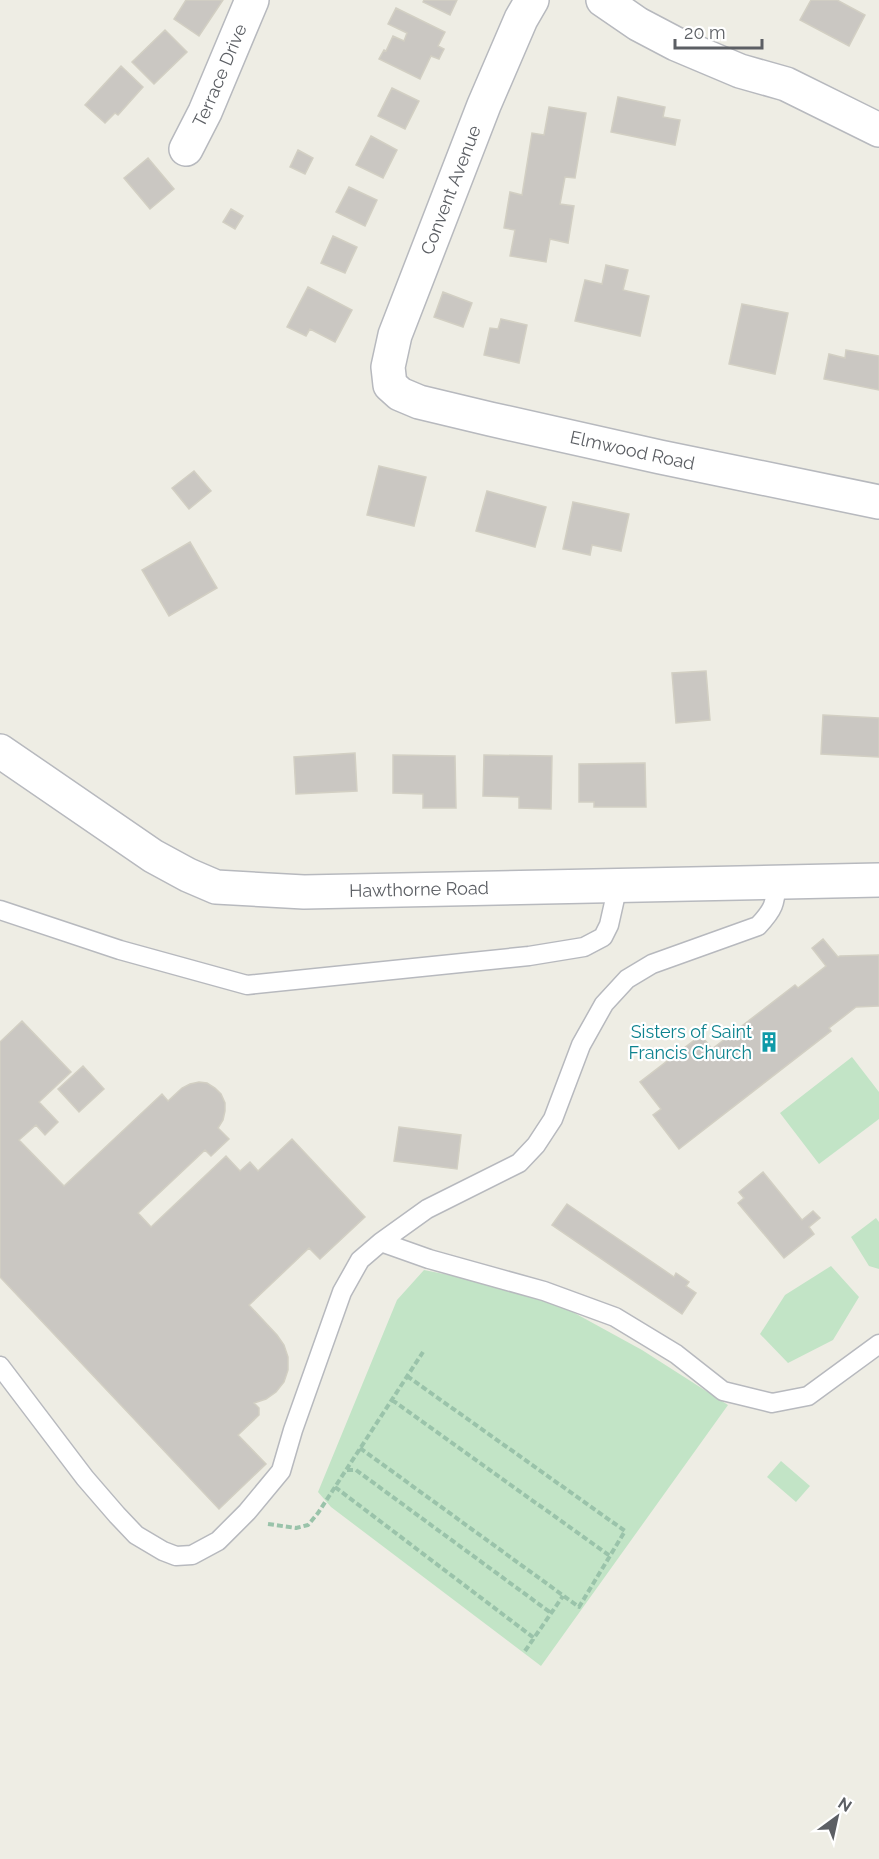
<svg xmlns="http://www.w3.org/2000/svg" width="879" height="1859" font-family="Raleway,sans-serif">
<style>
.green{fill:#c2e4c6}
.building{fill:#cac7c2;stroke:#d2cfc3;stroke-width:1.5}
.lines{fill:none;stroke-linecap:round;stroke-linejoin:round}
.service-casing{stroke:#b7b9be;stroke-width:21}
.minor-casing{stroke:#b7b9be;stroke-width:36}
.path{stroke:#9ac3aa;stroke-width:4;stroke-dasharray:6 3;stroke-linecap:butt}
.service{stroke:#fff;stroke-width:18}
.minor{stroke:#fff;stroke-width:33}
.labels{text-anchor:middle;stroke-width:4.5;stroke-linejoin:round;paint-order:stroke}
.street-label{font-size:18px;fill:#5c5f64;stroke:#fff}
.culture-label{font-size:18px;fill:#0d838f;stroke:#fff;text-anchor:end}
</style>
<rect width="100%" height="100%" fill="#eeede4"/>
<path class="green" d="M852,1057l27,35v27l-60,45 -39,-51z
M876,1218l3,4v47l-10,-3 -18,-29z
M831,1266l28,31 -26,43 -45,23 -28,-29 25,-39z
M424,1270l114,23 104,57 86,55 -187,261 -210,-159 -13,-15 79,-192z
M781,1461l29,25 -14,16 -29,-25z"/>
<path class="building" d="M186,0h37l-24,36 -25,-17z
M424,0h33l-7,15 -27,-13z
M811,0h26l28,15 -16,31 -49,-26z
M396,8l49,24 -7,14 6,3 -5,10 -8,-3 -11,23 -41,-20 5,-9 2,1 7,-15 11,5 3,-8 -19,-9z
M165,30l22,22 -33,32 -22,-22z
M121,66l22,21 -25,28 -3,-2 -10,10 -20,-18z
M392,88l27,13 -14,28 -27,-13z
M618,97l47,10 -2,10 17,3 -5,25 -64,-13z
M549,107l37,6 -11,65 -10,-1 -5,27 14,2 -6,37 -18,-4 -4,23 -36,-6 5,-26 -11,-2 6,-36 12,3 10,-62 12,2z
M371,136l26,14 -14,28 -27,-13z
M298,150l15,8 -8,16 -15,-7z
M148,158l26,31 -24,20 -26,-31z
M349,187l28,13 -12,26 -29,-14z
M231,209l12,7 -8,13 -12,-7z
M333,236l24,11 -12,26 -24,-10z
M606,265l22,5 -5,20 26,6 -9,40 -65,-15 10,-41 17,4z
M308,287l44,23 -17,32 -25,-13 -4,7 -19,-9z
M443,292l29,11 -9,24 -29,-10z
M742,304l46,9 -13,61 -46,-10z
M501,319l26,6 -8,38 -35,-8 6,-27 8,1z
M846,350l33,6v34l-55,-11 5,-25 16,4z
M379,466l47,11 -12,49 -47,-11z
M194,471l17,20 -22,18 -17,-21z
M487,491l59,16 -11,40 -59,-16z
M573,502l56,12 -8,37 -29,-6 -2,10 -27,-6z
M190,542l27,46 -48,28 -27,-46z
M706,671l4,49 -34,3 -4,-50z
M823,715l56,3v39l-58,-3z
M355,753l2,38 -61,3 -2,-37z
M393,755l62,1 1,52h-33v-14l-30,-1z
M484,755l68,1 -1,53 -32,-1v-11l-36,-1z
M645,763l1,44h-52v-5h-15v-38z
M823,939l15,18 2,-1 39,-1v51l-23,1 -27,21 2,3 -152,118 -26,-34 8,-6 -21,-27 61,-47 11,14 83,-64 3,3 28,-22 -14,-18z
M22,1021l49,51 -32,30 19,20 -13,13 -9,-10 -17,15 45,46 98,-92 6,7 14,-13 8,-4 9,-2 8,1 8,5 6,6 4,9v8l-2,9 -5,8 11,11 -18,17 -6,-6 -67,63 13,14 75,-71 14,15 10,-9 8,9 34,-32 73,78 -45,42 -11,-11 -60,57 28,30 7,10 4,12v13l-4,12 -8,10 -10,7 -12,4 5,5v7l-21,20 28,29 -47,45 -219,-232v-235z
M83,1066l21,23 -25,23 -21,-23z
M399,1127l62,8 -4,34 -63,-8z
M763,1172l39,48 11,-9 7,7 -11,9 5,7 -30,24 -46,-55 6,-5 -5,-6z
M567,1204l107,73 2,-4 13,9 -3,4 10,7 -14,21 -130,-89z"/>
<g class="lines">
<g class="service-casing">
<path id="service" d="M0,910l120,40 127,35 282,-29 55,-9 19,-10 6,-12 9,-40
M381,1242l48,17 115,32 71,26 61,37 47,37 49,12 36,-7 71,-52
M0,1366l85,112 32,37 19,20 27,16 13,5 16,-1 26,-14 29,-29 34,-41 12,-41 49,-138 18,-32 21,-18 46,-33 92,-46 17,-18 17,-26 28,-74 23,-41 23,-25 25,-15 106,-38c16,-17 17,-22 19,-44"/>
</g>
<g class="minor-casing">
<g id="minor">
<path id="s1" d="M532,0l-11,19 -37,86 -89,230 -7,32 2,18 10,9 19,8 71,17 170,38 219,45"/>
<path d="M603,0l35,24 38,20 64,27 46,13 93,46"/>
<path id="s2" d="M186,149l19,-37 47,-112"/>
<path id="s3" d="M0,751l153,105 35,19 28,12 88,5 575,-12"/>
</g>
</g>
<path class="path" d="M392,1400l218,156
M360,1448l219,159 46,-76 -218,-155
M347,1470h9l195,143
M335,1487l199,151
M268,1524l28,4 12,-3 10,-12 105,-161
M525,1651l38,-55"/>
<use href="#service" class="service"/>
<use href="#minor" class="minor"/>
</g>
<defs>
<g id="building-bare" transform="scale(1.62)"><path d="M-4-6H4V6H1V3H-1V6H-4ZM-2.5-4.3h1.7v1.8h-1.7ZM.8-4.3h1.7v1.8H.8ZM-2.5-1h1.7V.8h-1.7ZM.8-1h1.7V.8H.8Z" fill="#0f9aa8" stroke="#fff" stroke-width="2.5" paint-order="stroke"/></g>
</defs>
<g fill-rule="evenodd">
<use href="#building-bare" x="769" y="1042"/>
</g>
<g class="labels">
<g class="street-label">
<text dy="6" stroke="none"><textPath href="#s2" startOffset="81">Terrace Drive</textPath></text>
<text transform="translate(451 190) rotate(-69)" y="6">Convent Avenue</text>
<text dy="6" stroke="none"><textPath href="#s1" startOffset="666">Elmwood Road</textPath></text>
<text dy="6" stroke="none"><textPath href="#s3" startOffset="459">Hawthorne Road</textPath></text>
</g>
<g class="culture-label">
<text x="752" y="1038">Sisters of Saint<tspan x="752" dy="21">Francis Church</tspan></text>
</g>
</g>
<g transform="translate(837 1817) rotate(33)" stroke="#ffffff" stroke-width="4.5" paint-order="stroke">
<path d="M0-4.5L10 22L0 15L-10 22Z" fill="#5c5f64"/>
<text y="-9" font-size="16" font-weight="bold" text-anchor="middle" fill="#5c5f64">N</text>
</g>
<path d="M675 39v9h87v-9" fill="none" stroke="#5c5f64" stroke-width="3"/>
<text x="684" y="39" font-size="18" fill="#5c5f64" stroke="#ffffff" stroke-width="4.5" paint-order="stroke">20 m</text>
</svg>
